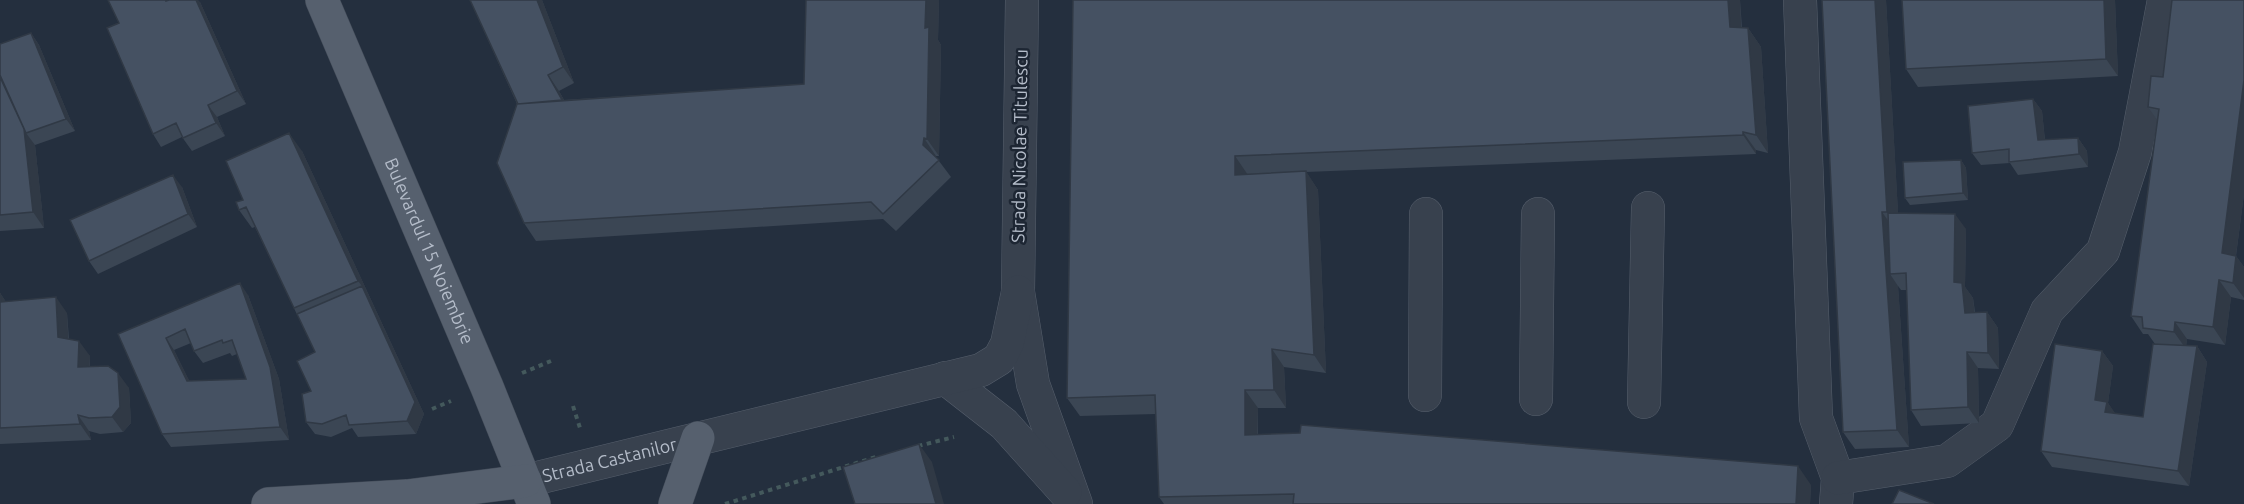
<svg xmlns="http://www.w3.org/2000/svg" width="2244" height="504" font-family="Ubuntu,sans-serif">
<style>
.lines{fill:none;stroke-linecap:round;stroke-linejoin:round}
.minor-casing{stroke:#565f6c;stroke-width:34}
.major-casing{stroke:#414a57;stroke-width:34}
.path{stroke:#44595c;stroke-width:4;stroke-dasharray:4.5 4.5;stroke-linecap:butt}
.minor{stroke:#38414e;stroke-width:33}
.major{stroke:#56606e;stroke-width:33}
.wall{fill:#3b4654;fill-rule:evenodd}
.shaded-wall{fill:#303945}
.building{fill:#455162;stroke:#303945;stroke-width:1.5;fill-rule:evenodd}
.labels{text-anchor:middle;stroke-width:5;stroke-linejoin:round;paint-order:stroke}
.street-label{font-size:18px;fill:#b4bcc9;stroke:#1d2633}
</style>
<rect width="100%" height="100%" fill="#242f3e"/>
<g class="lines">
<g class="minor-casing">
<g id="minor">
<path d="M1022,0l-4,292 15,92 43,120"/>
<path d="M1800,0l16,418 22,60 -2,26"/>
<path d="M945,378l59,46 61,68"/>
<path d="M1425,395l1,-181"/>
<path d="M1536,399l2,-185"/>
<path d="M1644,402l4,-194"/>
<path d="M1838,478l109,-17 50,-36 50,-114 56,-60 32,-99 29,-152"/>
<path id="s1" d="M525,481l456,-111 18,-11 8,-15 11,-52"/>
</g>
</g>
<g class="major-casing">
<g id="major">
<path id="s2" d="M322,0l165,387 47,117"/>
<path d="M268,504l139,-8 118,-15"/>
<path d="M675,504l23,-66"/>
</g>
</g>
<path class="path" d="M522,373l29,-12
M573,406l7,22
M432,409l19,-8
M918,446l36,-9
M725,504l154,-48"/>
<use href="#minor" class="minor"/>
<use href="#major" class="major"/>
</g>
<path class="wall" d="M470,0h72l32,83 -15,8 5,9 240,-16 2,-84h133l-1,40 3,5 -2,111h-3v1l15,20 -55,54 -13,-12 -347,22 -12,-18 -7,-119z
M1073,0h667l2,28h6l13,19 7,106 -12,-3v4l-450,18 12,18 8,183 -42,-6 2,41h-28v27l553,50 -1,19h-646l-5,-7 -3,-83 -76,2 -13,-18z
M1822,0h64l12,213 68,16 -1,58 8,11 2,14h12l11,16 1,41 -21,-1 1,55 -58,3 -10,-16 -4,-120h-6l-3,-4 11,161 -54,2 -12,-17z
M1902,0h213l3,76 -200,11 -12,-18z
M2244,0v194l-8,62 8,11v33l-13,-3 -6,48 -38,-6 -1,7h11l10,16 -18,124 -137,-19 -11,-16 61,-100 11,15 -5,37 7,11 28,3 12,-73 -7,-10h-5l-12,-18 27,-195 -10,-14 15,-30z
M200,2l46,102 -29,13 8,19 -33,15 -10,-14 -21,10 -8,-13 -34,-111z
M31,33l8,12 36,86 -40,14 9,83 -44,3v-187z
M2033,99l9,12 3,29 33,-2 9,13 1,16 -70,8 -8,-12 -29,2 -9,-12z
M302,151l122,263 -8,20 -58,3 -6,-9 -21,9 -16,-3 -9,-12 9,-70 -60,-125 -3,1 -13,-18 4,-10z
M1961,160l5,8 2,32 -58,5 -5,-7z
M182,187l15,40 -99,47 -9,-13z
M0,293l6,9 61,11 2,26 21,17v10l39,22 2,35 -8,9 -23,2 -11,-3 2,9 -91,4z
M248,295l31,84 10,61 -118,7 -9,-13 -44,-100zM191,343l3,8 9,12 27,-10 2,3 5,-2 9,25 -57,2 -15,-31z"/>
<path class="shaded-wall" d="M196,0h2l2,2 46,102 -9,-13z
M537,0h5l32,83 -11,-16z
M926,0h13l-1,40 3,5 -2,111 -12,-17 -2,-111z
M1728,0h12l2,45 -12,-18z
M1875,0h11l13,229 -12,-17z
M2104,0h11l3,76 -12,-17z
M1748,28l13,19 7,106 -12,-18z
M31,33l8,12 36,86 -9,-12z
M548,75l11,16 14,26 -11,-16z
M0,77l26,56 9,12 9,83 -11,-16z
M2244,80v114l-10,76 -12,-17z
M2033,99l9,12 4,42 -8,-13z
M208,105l9,12 8,19 -9,-13z
M1743,132l13,18v4l-13,-19z
M289,133l13,18 122,263 -8,20 -9,-13 -45,-135 -4,-5z
M924,138l12,18 -1,6 -12,-17z
M2078,138l9,13 1,16 -9,-13z
M1235,156l13,19h-13z
M1961,160l5,8 2,32 -5,-7z
M1306,171l12,19 8,183 -12,-18z
M173,175l9,12 15,40 -9,-13z
M1882,212l12,17 -4,45 8,12 11,161 -12,-17z
M1955,214l11,15 -1,58 8,11 3,30 -11,-15 -11,-31z
M2236,256l8,11v31l-11,-15z
M2219,280l12,17 -6,48 -12,-18z
M240,283l8,12 31,84 10,61 -9,-13z
M0,293l11,16 -10,-7z
M56,297l11,16 2,40 -11,-16z
M1987,312l11,16 1,41 -11,-16z
M2175,322l12,17 -1,10 -12,-17z
M166,338l8,12 22,44 -9,-13z
M79,341l11,15 -1,26 -11,-15z
M2197,346l10,16 -18,124 -11,-15z
M1272,349l12,18 2,41 -12,-18z
M2102,351l11,15 -5,37 10,14 -2,11 -21,-28z
M1967,352l11,16 1,55 -11,-16z
M118,373l11,15 2,35 -8,9 -11,-15z
M1245,390l13,18 -1,45 -12,-18z
M78,415l11,16 2,9 -11,-16z
M919,444l13,18 12,42h-8z
M1798,466l13,19 -1,19h-14z"/>
<path class="building" d="M108,0h58v1l3,-1h27l41,91 -29,14 8,18 -33,15 -7,-15 -23,11 -46,-106 12,-5z
M470,0h67l26,67 -15,8 14,25 -44,4z
M806,0h120l-1,28 4,-1 -2,112 -3,-1 -1,7 16,15 -56,54 -12,-12 -347,21 -27,-60 20,-59 287,-20z
M1073,0h655l2,27 18,1 8,107 -13,-3v3l-508,21v19l71,-4 8,184 -42,-6 2,41h-29v45l55,-2 1,-8 497,41 -2,38h-503l1,-10 -135,3 -4,-102 -88,3z
M1822,0h53l12,212h-5l15,218 -54,2z
M1902,0h202l2,59 -200,10z
M2172,0h72v80l-22,173 14,3 -3,27 -14,-3 -6,47 -38,-5 -1,10 -31,-4 -1,-11 -11,-1 28,-207 -11,-2 3,-31 12,1z
M31,33l35,86 -40,14 -26,-58v-31z
M0,77l24,52 9,83 -33,3z
M2033,99l5,41 40,-2 1,16 -70,8v-13l-37,4 -4,-47z
M289,133l69,148 -64,27 -48,-101 -7,3 -3,-8 7,-2 -17,-39z
M1961,160l2,33 -58,5 -2,-36z
M173,175l15,39 -99,47 -19,-41z
M1888,213l67,1 -1,68 8,1 3,30 22,-1 1,41 -21,-1 1,55 -57,3 -5,-137 -16,1z
M240,283l30,84 10,60 -118,7 -44,-100zM185,329l9,22 28,-11 1,3 9,-3 14,39 -59,2 -21,-43z
M362,286l53,116 -8,19 -58,4 -3,-10 -24,9 -16,-2 -4,-28 9,-3 -14,-30 18,-9 -18,-38z
M0,293l1,9 55,-5 2,40 21,4 -1,26 30,-1 10,7 2,34 -8,10 -23,1 -11,-3 2,9 -80,4z
M2055,344l47,7 -7,49 12,2 -2,10 38,5 10,-73 44,2 -19,125 -137,-20z
M919,444l17,60h-81l-12,-37z
M1899,490l35,14h-42z"/>
<g class="labels">
<g class="street-label">
<text transform="translate(1020 146) rotate(-89)" y="6">Strada Nicolae Titulescu</text>
<text dy="6" stroke="none"><textPath href="#s2" startOffset="273">Bulevardul 15 Noiembrie</textPath></text>
<text dy="6" stroke="none"><textPath href="#s1" startOffset="87">Strada Castanilor</textPath></text>
</g>
</g>
</svg>
